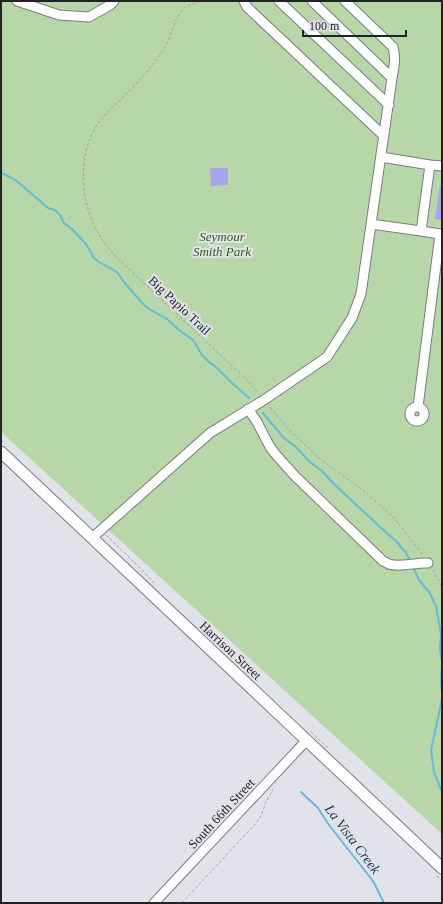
<svg xmlns="http://www.w3.org/2000/svg" width="443" height="904" font-family="Georgia,serif">
<style>
.green{fill:#b8d7a8}
.lines{fill:none;stroke-linecap:round;stroke-linejoin:round}
.stream{stroke:#61bcdb;stroke-width:2}
.building{fill:#a8a6ea}
.minor-casing{stroke:#7b7c83;stroke-width:11}
.major-casing{stroke:#7b7c83;stroke-width:13}
.path{stroke:#a1a1a7;stroke-width:1;stroke-dasharray:3 2;stroke-linecap:butt}
.minor{stroke:#fff;stroke-width:9}
.major{stroke:#fff;stroke-width:11}
.labels{text-anchor:middle;stroke-width:4;stroke-linejoin:round;paint-order:stroke}
.park-label{font-size:13px;font-style:italic;fill:#325818;stroke:#e2e2ea}
.street-label{font-size:13px;fill:#232326;stroke:#e2e2ea}
.water-label{font-size:14px;font-style:italic;fill:#133c4a;stroke:#e2e2ea}
</style>
<rect width="100%" height="100%" fill="#e2e2ea"/>
<path class="green" d="M1,1h441v833l-441,-402z"/>
<g class="lines">
<path class="stream" d="M1,173l9,4 8,5 30,26 7,2 5,5 4,8 9,7 13,14 8,14 5,4 18,10 7,10 19,22 6,5 18,10 12,11 14,10 9,15 7,7 8,6 15,15 17,15
M263,413l20,24 14,11 13,14 12,9 11,12 47,44 17,15 9,11 5,8
M413,567l6,13 10,12 7,14 5,28 -1,14 2,14 -1,22 1,8
M442,699l-11,51 3,22 8,20
M301,792l17,16 11,17 44,56 11,22"/>
</g>
<path class="building" d="M210,168h18v17l-17,1z
M440,186l2,1v33l-7,-1z"/>
<g class="lines">
<g class="minor-casing">
<path id="minor" d="M17,1l42,14 30,2 21,-12 4,-4
M244,1l3,6 137,129
M279,1l110,104
M345,1l48,46c3,11 1,20 -1,31
M430,165l12,1
M371,224l50,7 9,-66 -49,-8
M410 414a7 7 0 1 1 14 0a7 7 0 1 1-14 0Z
M418,407l22,-173 -19,-3
M248,409l9,13 13,25 7,9 18,20 88,85c2,1 4,2 6,3 11,4 27,-2 39,-1
M92,538l118,-105 54,-33 63,-43 25,-39 9,-24 31,-216 -80,-77
M154,903l152,-162"/>
</g>
<g class="major-casing">
<path id="major" d="M1,452l441,416"/>
</g>
<path class="path" d="M200,1c-5,2 -10,4 -14,6 -11,8 -12,20 -17,32 -4,9 -10,18 -16,25 -11,15 -25,28 -37,40 -7,7 -14,13 -19,21 -18,29 -18,71 -2,102 5,10 12,19 19,28l134,126 11,13
M270,407l21,25 30,28 43,31 29,26 29,37
M1,440l4,4
M106,535l33,32 16,17
M433,570l9,17
M311,732l18,17
M437,876l5,5
M182,903l74,-80 5,-7 5,-14 7,-13"/>
<use href="#minor" class="minor"/>
<use href="#major" class="major"/>
</g>
<g class="labels">
<g class="park-label">
<text x="222" y="241">Seymour<tspan x="222" dy="15">Smith Park</tspan></text>
</g>
<g class="street-label">
<text transform="translate(180 305) rotate(43)" y="5">Big Papio Trail</text>
<text transform="translate(231 650) rotate(43)" y="5">Harrison Street</text>
<text transform="translate(221 813) rotate(-47)" y="5">South 66th Street</text>
</g>
<g class="water-label">
<text transform="translate(353 839) rotate(53)" y="5">La Vista Creek</text>
</g>
</g>
<rect width="443" height="904" fill="none" stroke="#232326" stroke-width="4"/>
<path d="M303 30v6h103v-6" fill="none" stroke="#232326" stroke-width="2"/>
<text x="309" y="30" font-size="12" fill="#232326" stroke="#e2e2ea" stroke-width="3" paint-order="stroke">100 m</text>
</svg>
